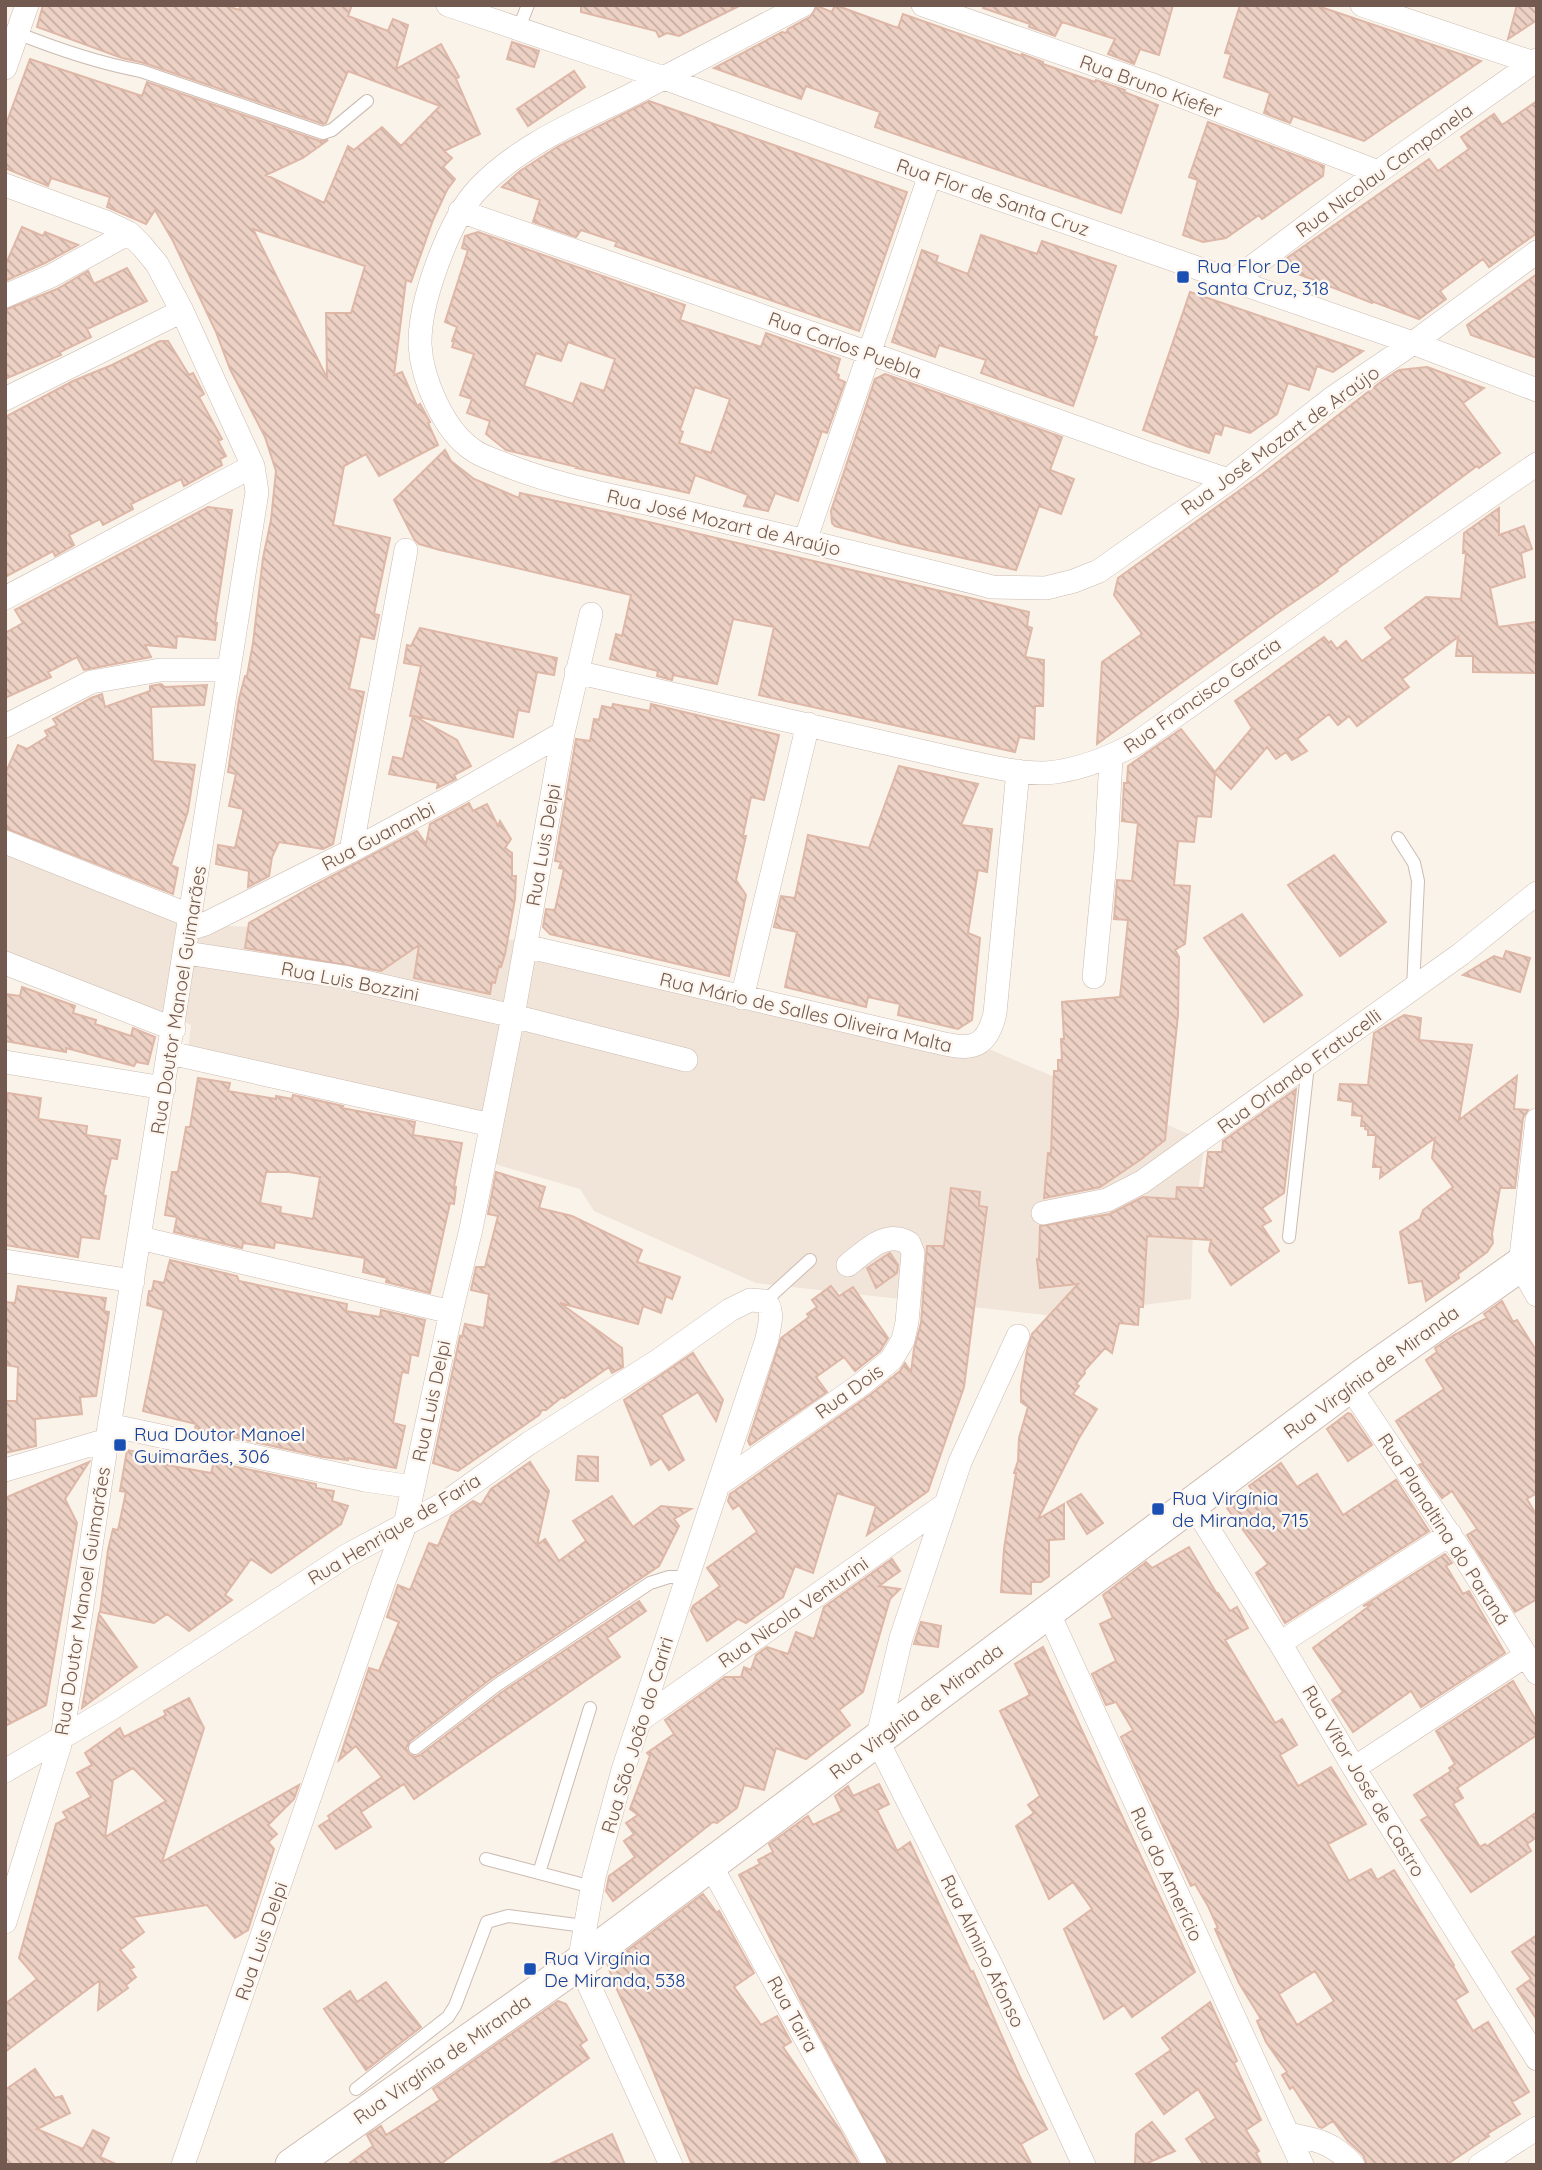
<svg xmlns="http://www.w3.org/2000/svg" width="1542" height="2170" font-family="Quicksand,sans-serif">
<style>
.residential{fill:#f1e4d9}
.building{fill:url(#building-back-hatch);stroke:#deb7a7;stroke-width:2;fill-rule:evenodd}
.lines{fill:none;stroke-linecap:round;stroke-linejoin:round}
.lane-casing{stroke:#ccbbb1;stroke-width:14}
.street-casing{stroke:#ccbbb1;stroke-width:24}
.secondary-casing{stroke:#d0bcb2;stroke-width:35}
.lane{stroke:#fff;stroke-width:12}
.street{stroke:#fff;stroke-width:23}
.secondary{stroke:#fff;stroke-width:33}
.transit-dot{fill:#1a4fb4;stroke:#fdf7f0;stroke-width:2.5}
.labels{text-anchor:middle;stroke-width:5;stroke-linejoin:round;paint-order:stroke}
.street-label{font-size:19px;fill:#735a50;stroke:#fdf7f0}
.transit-label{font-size:19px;fill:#164399;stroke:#fdf7f0;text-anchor:start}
</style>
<defs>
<pattern id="building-back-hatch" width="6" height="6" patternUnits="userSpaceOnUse" patternTransform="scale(1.75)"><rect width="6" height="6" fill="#edd1c4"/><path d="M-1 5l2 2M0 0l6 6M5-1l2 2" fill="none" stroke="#c4ada2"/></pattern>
</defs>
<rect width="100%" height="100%" fill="#faf3ea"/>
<path class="residential" d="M5,833l204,79 -2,13 333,16 446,107 219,93 -12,87 -2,71 -136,17 -299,-33 -162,-72 -14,-22 -89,-26 10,-45 -313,-69 3,-24 -186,-73z"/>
<path class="building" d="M43,5h182l14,5 2,-5h111l-4,11 40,15 5,-12 15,6 -12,44 45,-25 18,33 -3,2 24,55 -36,17 8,7 -9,9 12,12 -8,11 -14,30 -22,62 -5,-2 -12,95 8,-3 15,34 3,-2 10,18 -2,1 10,22 -59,31 -13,-22 -22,12 -11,59 57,13 -16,76 5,1 -5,24 -14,-3 -11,53 15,3 -31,152 -10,5 -44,-7 -7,15 -3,19 -21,11 1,-16 -33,-7 2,-19 17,3 8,-35v-4l-14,-3 7,-32 -8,-2 11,-73 6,-23h2l6,-33 10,-85 8,-38 5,-49 -11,-34 -35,-68 -14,-37 -43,-91 -18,-31 -9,14 -39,-17 3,-10 -59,-19 -3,8 -43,-18v-41l25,-68 112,37 5,-14 173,59 8,-1 -25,18 -37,17 58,28 24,-57 6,4 28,-23 19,19 39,-40 -92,-35 -22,52 -3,1 -179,-61 -22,-5 -85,-31zM253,229l112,37 -14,47h-25l1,65z
M581,5h160l-62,31 -12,-3 -8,4 -3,-6 -75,-19z
M835,5l63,23 5,-14 119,42v-2l21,8v2l52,18 1,-2 29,10 -1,2 34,13 -37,108 -246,-86 5,-15 -74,-26 -5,13 -87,-31 68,-36 4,1 2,-4 22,-12 7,-11 15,6z
M983,5h190l-14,50 -19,-6 -6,15 -26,-10 7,-15 -53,-17 -7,14 -26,-9 1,-3 -47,-16z
M1240,5h75l166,56 -117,80 -71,-25 -3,7 -26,-10 6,-20 -46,-16 7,-23 -6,-1z
M1517,5h20v15l-29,19z
M512,42l27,9 -5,16 -27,-8z
M574,71l11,16 -57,39 -11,-17z
M649,101l258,91 -48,139 -244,-85 2,-4 -36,-12 -5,7 -43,-15 7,-22 -38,-13 18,-16 37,-24z
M1537,101v132l-48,34 -6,-8 -43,32 6,8 -27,20 -45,-17 -2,1 -84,-33 -1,-12 142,-99 9,12 31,-22 -8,-12 33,-23 8,11z
M1208,122l116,44 -1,10 -61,43 -3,-4 -33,23 -23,4 -20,-7 15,-55 -9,-3z
M22,227l21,9 2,-4 33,13 -33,18 -40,18v-15z
M478,232l207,73 -5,15 81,27 5,-14 74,26 -4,14 3,2 -1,4 7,3 -18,51 -5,-2 -24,70 -23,-8 -7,18 -24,-5 4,-11 -53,-20 -6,18 -113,-25 1,-1 -71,-17 -20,-16 4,-13 -23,-8 5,-14 -12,-4 14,-41 -22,-7 2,-5 -2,-1 5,-14 -12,-5 23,-72 -6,-2 3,-12zM568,342l47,17 -11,32 -23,-8 -8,21 -49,-18 12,-33 25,8zM695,387l35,12 -19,54 -32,-10 4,-11 -3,-2z
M981,235l56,19 5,-13 74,25 -23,70 4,1 -24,69 -92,-33 5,-13 -47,-15 -4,12 -43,-15 30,-92 16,6 -2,6 32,12z
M127,268l20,33 -60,28 4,8 -31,15 1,3 -56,24v-69l52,-21 31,-18 6,13z
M1537,274v84l-66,-23 -4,-10z
M1190,292l135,46 38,13 -30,21 -16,-6 -8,24 -21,-7 -11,31 -27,19 -26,-8 -3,10 -6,-2 -6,20 -20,-6 -46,-17z
M160,341h8l21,34 4,-2 11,21 -5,3 23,42 -4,2 8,15 -6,3 2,6 -38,21 -3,-7 -50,25 2,5 -30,16 -3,-6 -31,16 5,10 -19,11 -2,-5 -48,26v-160l68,-36 39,-16z
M1427,367l57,21 -21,15 37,50 -21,15 -2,-2 -140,103 1,2 -19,14 -40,27 -182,132 5,-82 40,-28 -28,-39 4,-17 147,-106 117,-91 17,-11z
M885,374l177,63 -12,33 24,9 -13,35 -22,-8 -23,64 -115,-26 -66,-18 -3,-3 -1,-12 44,-132z
M445,450l6,11 23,18 45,19 1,-5 95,21 414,98 -2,14 5,2 -7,29 19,3 -1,46h-8l-1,33 -15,-2 -4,15 -256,-57 15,-68 -41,-8 -16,65 -44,-9 -1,5 -15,-4 1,-5 -48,-12 6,-25 6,2 9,-41 -191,-45 -21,-6 -5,-5 -20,-39z
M208,507l24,3 -17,113h2l-2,17 -38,-4 -1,12 -31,-3 6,12 -67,13 -7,-13 -29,15 3,5 -46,21v-65l18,-10 -8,-13z
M1499,508v27l25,-9 8,23 -11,4 4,24 -35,11 8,39 38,-5 1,51 -64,-1v-16h-17l2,-19 -56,42 7,8 -52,39 -8,-10 -11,9 -9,-11 -32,25 10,12 -15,9 -6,-8 -10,7 -9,-12 -36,42 -16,-16 -4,44 -14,-1 -3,26 -16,-1 -4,44 16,1 -5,58 -10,6 4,7 -1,58 -13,125 -25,20 -40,27 -56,11 4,-45h3l3,-82h4v-11h4l-1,-21h3l-2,-37 58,-5 8,-77 -14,-1 3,-39 15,1 6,-58 -16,-2 2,-38h3l1,-17 53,-37 34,43 37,-44 -17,-27 89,-64 5,6 2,-2 6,8 9,-8 16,20 31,-23 -8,-10 41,-31 35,2 5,-46h-3l1,-20z
M420,628l137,30 -3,17 -17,-3 -8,40 -11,-2 -5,27 -99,-21 43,24 14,26 -17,9 2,4 -19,9 1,-5 -49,-9 4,-17 10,2 10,-43h-3l11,-50 -17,-3 3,-18 4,1z
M161,684l4,3 42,-2 -3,20 -53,2 2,54 42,4 -7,46 -17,54 7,3 -5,26 -168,-66v-54l13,-29 9,4 21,-13 -3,-5 12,-6 -4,-6 38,-21 11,-4 3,13 45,-16v-5z
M613,704l37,7 1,-7 128,31 -15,65 -13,-3 -8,39h3l-10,44 10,15 -17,81 -179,-42 -7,-7 3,-18 9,1 9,-41 -5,-1 2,-6 -6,-1 21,-122 14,2 4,-22 5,1 3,-14 10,2z
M899,766l79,18 -17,41 31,4 -5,43 -9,-2 -10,63 12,5 -8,82 -14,9 -60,-14 2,-11 -32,-7 -2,10 -81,-20 12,-55 -23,-5 7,-31 14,2 13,-63 61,13z
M469,803l4,8 14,-7 11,22 2,-5 11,18 -6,9 7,5v23h4l-1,23 -10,55 -4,13 -2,-1 -4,17 -3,-1 -2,12 -76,-16 5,-33 -38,26 -136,-23 4,-25 62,-36 106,-56 9,13 4,-20z
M1334,855l52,67 -46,34 -52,-71z
M1242,914l60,81 -38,27 -60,-84z
M1506,951l24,7 -10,34 -57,-17 31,-19 9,3z
M22,987l53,19 -2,7 23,7 -1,4 36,12 2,-8 22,9 -7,27 -12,-2 -2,4 -68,-18v4l-61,-11v-47l15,2z
M1404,1015l17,3 -2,22 53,5 -13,75 58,-44 -3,33 14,1 -5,8 -8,70h-15l-8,46 1,9 -6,9 -29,22 1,4 -33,23 -4,-20 -13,2 -9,-51 20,-13 3,-9 30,-23 -21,-29 3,-20 -55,40 1,-11h-8l3,-32h-8v-5l-3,-1v-3h-4l1,-10 -10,-1 1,-13 -15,-2 2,-16 28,1 6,-52z
M198,1078l32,5 -2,8 48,8v-3l16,3 1,-4 50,11 -1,2 73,14 -2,13 49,8 -8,44h2l-2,17 -4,-1 -20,90 -44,-11 1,-4 -24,-6 2,-14 -90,-16 -1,6 -31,-5 -1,5 -68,-16 3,-15 -12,-2 4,-24 3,-19h6l8,-45h4zM266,1172h23l31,5 -7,42 -33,-6 1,-6 -21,-4z
M1296,1089l-12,104 -22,15 9,13 -9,5 17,25 -48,34 -22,-34 2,-11 -64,-4 -4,71h-4l-1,18 -19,-2 -7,30 -7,-5 -21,23 1,2 -9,11 3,2 -6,8 24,15 -18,29 -41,81 26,-15v35l-15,1v36l-8,6h-10v12l-30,-2 3,-43 12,-76h-2l4,-12 1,-23 9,-31 -7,-5v-16l6,-35 5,-17 46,-50 -38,4 -3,-29h2l1,-33 70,-12 33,-17 33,2 1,-12 27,1 4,-36h14l1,-11z
M8,1093l33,5 -3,21 49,7 -1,9 34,5 -3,19 -6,-1 -8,37 3,1 -7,43 -18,-2 -3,20 -73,-12v-131z
M496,1172l49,15 -6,21 33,8 70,34 -5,12 43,15 -8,22 -6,-3 -5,17 -18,-7 -5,18 -78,-21 62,45 1,19 -11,6 -3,-6 -45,31 -2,-1 -16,13h-4l-3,5 -81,56 -25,-8 27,-127 2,1 3,-13 19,4 5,-34 -18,-4 5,-23h9l13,-51 -10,-2z
M951,1188l29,4 -1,14 8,1 -23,180 -36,104 -61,44 9,-29 -39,-13 -24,80 -18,-7 -12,31 -37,26 -8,-4 -31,22 -16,-30 2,-5 27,-20 -13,-18 50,-36 -18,-27 -6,4 -5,-8 2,-7 141,-100 29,-23 5,-8 6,9 3,-23 7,-26 6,-77h17z
M890,1253l8,12 -1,8 -21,15 -9,-20z
M170,1260l67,16 2,5 108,23 -1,7 34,6 1,-7 44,10 -7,36 -7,-2 -3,19 -6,-1 -9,51 12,3 -9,42 -48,-10v2l-25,-3 -128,-28 1,-5 -53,-13 21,-101 -17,-5 2,-14h3l2,-10 10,2z
M18,1286l88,12 -2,13 5,1 -13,84 -16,1 2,17 -47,5 1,27 -31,7v-52h12l1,-34 -13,-2v-63l10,1z
M831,1286l8,10 14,-9 35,51 -8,13 -25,20 -11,-14 -28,20 11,15 -77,53 -2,-4 33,-103 28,-21 -2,-3 10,-7 -5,-7z
M1502,1301l11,21 4,-2 20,32v141l-10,6 10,17v83l-22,13 -48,-77 10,-6 -25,-38 -10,7 -23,-33 4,-2 -27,-42 48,-32 -18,-29 11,-8 -2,-4 19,-13 33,-17 -3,-4z
M693,1353l30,47 -7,21 -18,-29 -37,23 23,45 -15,10 -8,-12 -10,7 -27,-65z
M1348,1413l3,1 21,31 -24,16 -21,-32z
M127,1450l36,7 -2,7 50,9 3,-11 102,22v4l18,3 -2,10 16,5 -7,18 -70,49 -20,-14 -26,36 7,5 -43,31 -22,-17 -13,9 -54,-11 8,-62 5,-21 5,1 8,-38 -6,-1z
M578,1456l20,1v24l-22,-1z
M89,1462l-24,37 12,24 -31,182 -41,21v-228z
M530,1462l19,29 -12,54 8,-6 14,22 27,-20 -13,-20 39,-25 21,31 28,-21 30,3 -17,10 5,7 -20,40 -167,112 -82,63 -4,7 3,6 6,3 5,-2 82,-63 137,-91 7,10 -39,27 13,19 -206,142 -10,-15 -43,28 10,15 -35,22 -17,-23 11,-7 -2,-3 54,-39 -26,-31 -17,14 30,-92 10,3 20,-49 -12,-5 11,-32 12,5 19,-47 9,3 13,-30 22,-15 8,4 10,-16z
M1281,1463l16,24 20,-13 26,41 53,-35 33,51 -144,92 -29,-50 12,-9 -41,-56 25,-18 -3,-4z
M1081,1494l22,29 -16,11 -20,-32z
M1189,1547l28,47 1,-1 12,18 7,-4 11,21 -23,12 50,83 7,-4 15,26 -17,10 18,31 33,-19 35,57 -38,20 21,37 22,-12 6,11 17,-10 60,95 -1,1 15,26 -13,8 18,31 15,-9 41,70 -17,10 8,12 -33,20 2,2 -43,29h-79l-4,-10 -16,-15 -14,-19 -11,7 -3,-1 -26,-40 -3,2 -8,-14 5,-3 -21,-30 -9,-21 4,-2 -22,-36 -19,-43 -5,-11 3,-1 -10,-22 -13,-22 -4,2 -70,-149 12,-7 -17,-28 -10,3 -14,-31 24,-13 -16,-37 13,-6 -10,-23 43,-33 6,6zM1315,1971l19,30 -37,24 -18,-31z
M1445,1554l7,9 -6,3 17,28 6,-3 36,62 -84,54 -10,-16 -58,41 -21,-32 11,-8 -30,-44 59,-44 -9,2z
M892,1559l8,12 -21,15 21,3 -10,10 -27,93 -24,18 11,15 -44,34 -30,-11 -12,42 -20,-5 -7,23 -20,15 -4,-1 -100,79 -7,-10 3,-15 26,-19 -11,-16 10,-7 -8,-11 12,-8 -8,-6 20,-53 -3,-3 27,-19 -9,-14 60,-43h16l3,-10 7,3 5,-15 11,-8 21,7 8,-22 18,7 10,-32z
M99,1614l38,53 -55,41z
M921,1622l20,4 -3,21 -24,-3z
M1043,1647l152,325 -63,45 -8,-12 -20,14 -40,-90 28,-20 -19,-27 -24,17 -33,-73 18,-13 -6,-8 12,-9 -40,-85 30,-16 -15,-31z
M1513,1681l24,41v13l-80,53 6,10 -10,6 27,43 5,-3 2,2 50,-34v25l-10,7 4,7 -60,41 -50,-72 7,-4 -14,-21 37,-24 -2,-3 6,-4 -19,-33z
M189,1698l15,30 -42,134 137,-77 -5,14 -26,26 9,9 -9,8 6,7 -26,81 -13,8 -28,-33 -74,12 11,15 -24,18 14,17 -4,2 6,8 -10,8 2,3 -30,22 2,-30 -95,72v-48l32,-25 -18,-21 37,-134 11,-6 -4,-6 28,-15 -14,-24 15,-8 -7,-12 35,-25 4,9 42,-22 -2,-4zM133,1768l33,33 -61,36 8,-57z
M879,1784l10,20 -12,6 20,41 13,-9 61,130 2,-1 47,106 27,52 -26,15 11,21h-143l-87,-162 -63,-128 21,-11 -2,-4 15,-8 -4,-8 39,-28 5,9 29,-14 -7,-15 13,-10 5,10z
M703,1894l14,19 2,-2 35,62 -20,14 27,38 16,-9 14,26 -8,5 57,83 19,35h-167l-52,-126 -27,-58 -5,-16z
M1537,1935v85l-20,-31 14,-10 -19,-27z
M386,1982l35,45 -55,43 -42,-61 26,-18 7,11z
M558,2001l8,3 21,36 -7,5 9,13 -150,107h-92l26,-19 -6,-11 14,-9 5,9 54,-35 -7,-11z
M1210,2002l27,59 -3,2 27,57 -15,10 13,21 -3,2 6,12h-58l-18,-26 30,-21 -18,-29 -34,25 -28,-40 35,-24 -9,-12z
M35,2069l20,29 7,-2 8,17 -33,16 46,20 10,-19 16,8 -9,19 18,8h-113v-75z
M1152,2122l23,29 -32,14h-8l1,-31z
M612,2134l13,31h-77z"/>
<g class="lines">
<g class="lane-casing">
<path id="lane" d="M518,30l10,-25
M17,33c40,16 81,30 124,38l182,62 9,-3 35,-29
M1398,838l16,25 4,18 -5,107
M1289,1237l19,-172
M765,1301l45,-41
M415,1748l82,-63 153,-102 19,-6h17
M486,1859l106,28
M539,1873l51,-165
M356,2089l92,-72 7,-11 32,-84 21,-6 76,10"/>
</g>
<g class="street-casing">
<path id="street" d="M448,5l216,73 266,97 483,168 124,47
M803,5c-57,30 -114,60 -172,90 -52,26 -112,50 -153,94 -29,31 -59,113 -58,156 2,34 23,85 53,105 9,7 22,10 33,15 50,20 104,30 157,42 110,26 219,52 329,80l54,1 28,-7 25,-10 129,-91 103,-81 82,-56 124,-91
M923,5l227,79 228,88
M1362,5l172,58
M5,68l22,-63
M5,185l101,37 23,11 13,13 15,18 25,47 71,155 4,26 -150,948 -45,298 -57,184
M460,211l409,142 284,102 75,25
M1232,282l146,-110 159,-112
M5,296l46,-20 78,-43
M5,399l177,-88
M805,541l125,-366
M5,598l248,-132
M576,672l388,89c27,5 54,13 81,12 32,-2 64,-15 92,-30l202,-143 198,-136
M5,726l86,-44 69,-12h69
M5,842l186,74
M351,851l55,-301
M189,929l16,-5 146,-73 113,-61 99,-57
M525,946l407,95c34,8 54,13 63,-28l23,-242
M186,953l158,24 169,39 173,44
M5,963l169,66
M1094,977l12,-126 5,-93
M742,998l66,-274
M170,1053l321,72
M5,1062l159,26
M1537,1120l-17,145 17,30
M1043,1213l64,-13 35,-18 319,-228 76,-61
M140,1238l311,74
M5,1261l128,20
M1018,1336l-58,126 -59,176 -24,102 117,231 90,194
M1350,1387l114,169 73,117
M109,1425l256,55 48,7
M5,1470l102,-30
M718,1485l145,-102 28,-23 12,-20 4,-18 6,-69 -4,-10c-23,-14 -43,8 -61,22
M1192,1503l88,140 74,125 183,291
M1048,1612l254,553
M1280,1643l170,-109
M640,1720l306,-216
M1354,1768l171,-112
M5,1771l107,-63 234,-152 99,-53 83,-59 131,-84 71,-50 20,-10 15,1c10,10 4,25 2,38l-144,431 -29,107 -15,86 92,202
M710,1864l165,301
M1288,2134c29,6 45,8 65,31
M183,2165l201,-584 21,-56 46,-213 20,-83 42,-213 50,-283 28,-119
M1480,2165l57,-37"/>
</g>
<g class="secondary-casing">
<path id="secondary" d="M292,2165l287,-202 789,-591 169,-119"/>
</g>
<use href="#lane" class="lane"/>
<use href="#street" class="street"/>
<use href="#secondary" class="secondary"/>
</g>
<g class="transit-dot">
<rect x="1176" y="270" width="14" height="14" rx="3.5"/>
<rect x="113" y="1438" width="14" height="14" rx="3.5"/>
<rect x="1151" y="1502" width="14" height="14" rx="3.5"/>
<rect x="523" y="1962" width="14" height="14" rx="3.5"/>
</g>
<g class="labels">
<g class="street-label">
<text transform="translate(1151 86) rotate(20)" y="7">Rua Bruno Kiefer</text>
<text transform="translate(1384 170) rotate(-36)" y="7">Rua Nicolau Campanela</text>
<text transform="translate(993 197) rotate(19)" y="7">Rua Flor de Santa Cruz</text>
<text transform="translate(845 345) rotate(20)" y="7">Rua Carlos Puebla</text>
<text transform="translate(1280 440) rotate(-36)" y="7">Rua José Mozart de Araújo</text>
<text transform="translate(724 522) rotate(13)" y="7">Rua José Mozart de Araújo</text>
<text transform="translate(1202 695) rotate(-35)" y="7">Rua Francisco Garcia</text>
<text transform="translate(378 836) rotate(-28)" y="7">Rua Guananbi</text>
<text transform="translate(543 845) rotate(-80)" y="7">Rua Luis Delpi</text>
<text transform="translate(350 981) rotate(11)" y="7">Rua Luis Bozzini</text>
<text transform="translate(178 1000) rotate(-81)" y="7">Rua Doutor Manoel Guimarães</text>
<text transform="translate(806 1012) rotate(13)" y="7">Rua Mário de Salles Oliveira Malta</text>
<text transform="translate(1299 1071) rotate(-36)" y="7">Rua Orlando Fratucelli</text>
<text transform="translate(1371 1372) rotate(-36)" y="7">Rua Virgínia de Miranda</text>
<text transform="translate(849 1391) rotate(-36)" y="7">Rua Dois</text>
<text transform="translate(431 1401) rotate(-78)" y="7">Rua Luis Delpi</text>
<text transform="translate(394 1529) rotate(-31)" y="7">Rua Henrique de Faria</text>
<text transform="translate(1444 1529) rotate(57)" y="7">Rua Planaltina do Paraná</text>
<text transform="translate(82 1601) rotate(-81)" y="7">Rua Doutor Manoel Guimarães</text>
<text transform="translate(793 1612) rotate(-35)" y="7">Rua Nicola Venturini</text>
<text transform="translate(916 1711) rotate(-37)" y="7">Rua Virgínia de Miranda</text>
<text transform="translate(637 1735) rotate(-73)" y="7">Rua São João do Cariri</text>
<text transform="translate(1364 1781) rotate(59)" y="7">Rua Vítor José de Castro</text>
<text transform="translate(1167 1874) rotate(65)" y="7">Rua do Amerício</text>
<text transform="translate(261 1941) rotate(-71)" y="7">Rua Luis Delpi</text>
<text transform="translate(983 1951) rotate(64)" y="7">Rua Almino Afonso</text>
<text transform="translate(793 2014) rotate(61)" y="7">Rua Taira</text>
<text transform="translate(442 2059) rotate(-35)" y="7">Rua Virgínia de Miranda</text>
</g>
<g class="transit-label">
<text x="1197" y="273">Rua Flor De<tspan x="1197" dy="22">Santa Cruz, 318</tspan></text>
<text x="134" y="1441">Rua Doutor Manoel<tspan x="134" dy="22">Guimarães, 306</tspan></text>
<text x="1172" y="1505">Rua Virgínia<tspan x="1172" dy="22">de Miranda, 715</tspan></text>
<text x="544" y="1965">Rua Virgínia<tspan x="544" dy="22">De Miranda, 538</tspan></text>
</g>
</g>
<rect width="1542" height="2170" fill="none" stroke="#735a50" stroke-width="14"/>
</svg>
